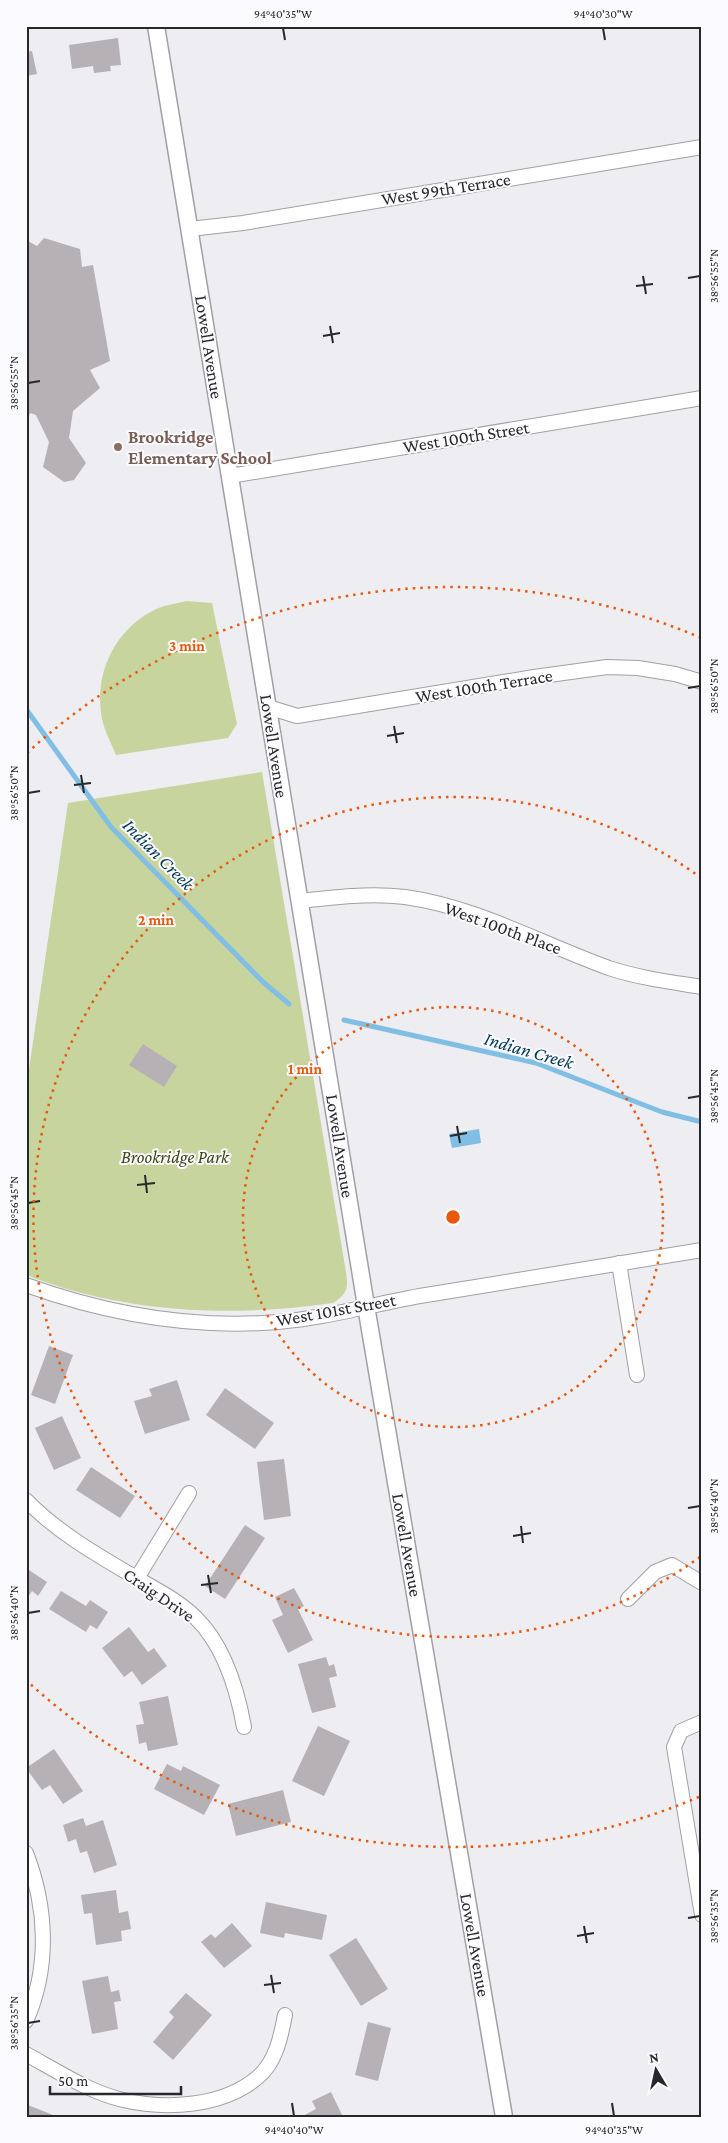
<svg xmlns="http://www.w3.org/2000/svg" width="728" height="2143" font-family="'Crimson Pro',serif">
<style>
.green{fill:#c8d49d}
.water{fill:#80bfe3}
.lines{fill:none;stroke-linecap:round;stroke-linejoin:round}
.stream{stroke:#80bfe3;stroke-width:5}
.building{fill:#b6b1b4}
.minor-casing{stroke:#a0a0a5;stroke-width:16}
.tertiary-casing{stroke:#a0a0a5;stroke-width:19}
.minor{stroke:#fff;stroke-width:14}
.tertiary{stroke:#fff;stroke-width:16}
.ticks{fill:none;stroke:#28282a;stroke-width:2}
.ring{fill:none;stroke:#e8590c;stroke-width:2.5;stroke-dasharray:2.5 5}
.education-dot{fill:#8d6e63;stroke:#fbfbff;stroke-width:2}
.labels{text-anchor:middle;stroke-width:4;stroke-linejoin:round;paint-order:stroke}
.street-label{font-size:18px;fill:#28282a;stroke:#fbfbff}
.education-label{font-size:18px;font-weight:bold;fill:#785e54;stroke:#fbfbff;text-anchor:start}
.park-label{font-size:18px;font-style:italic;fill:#3c4416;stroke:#fbfbff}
.water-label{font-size:19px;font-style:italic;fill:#033b54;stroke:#fbfbff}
.centre{fill:#e8590c;stroke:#fbfbff;stroke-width:2.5}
.ring-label{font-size:15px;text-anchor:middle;font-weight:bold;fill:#e8590c;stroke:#fbfbff;stroke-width:4;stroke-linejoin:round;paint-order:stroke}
.neatline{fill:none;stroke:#28282a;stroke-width:2}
.ticks-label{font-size:12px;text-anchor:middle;fill:#28282a}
</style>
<rect width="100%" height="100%" fill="#ededf2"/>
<path class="green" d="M186,601l26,2 25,121 -9,14 -112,17c-4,-10 -10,-21 -13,-32 -11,-46 10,-93 53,-114 8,-4 20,-5 30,-8z
M262,772l83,494c3,20 5,26 -12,37 -104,15 -209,10 -307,-28v-185l42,-287z"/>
<path class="water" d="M479,1129l2,14 -29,5 -3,-14z"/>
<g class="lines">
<path class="stream" d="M26,709l85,118 152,155 26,22
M344,1020l192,43 126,49 40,10"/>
</g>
<path class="building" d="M118,38l3,27 -11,1 1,5 -17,2 -1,-7 -21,3 -3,-24z
M32,51l5,23 -11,2v-24z
M44,238l36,11 2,18 11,-2 17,96 -20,9 10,18 -27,23 -4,27 17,25 -12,17 -10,2 -21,-15 6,-25 -13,-27 -6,-2 -4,11v-184l11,6z
M143,1044l34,22 -13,21 -35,-22z
M49,1346l24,9 -18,49 -24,-9z
M177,1380l13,40 -45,14 -11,-33 18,-5 -3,-7z
M225,1388l49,35 -19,26 -49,-34z
M62,1416l19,42 -27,12 -19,-42z
M284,1459l7,57 -27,4 -7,-58z
M91,1467l44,29 -15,22 -44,-28z
M245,1525l20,13 -40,61 -20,-13z
M26,1568l21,14 -9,14 -6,-5 -6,9z
M294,1588l10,18 -6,3 15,31 -25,13 -16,-33 11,-5 -8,-18z
M61,1591l25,15 4,-6 18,12 -11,17 -7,-4 -4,7 -37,-23z
M129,1627l19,25 6,-4 13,18 -25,19 -10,-14 -8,6 -22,-29z
M326,1657l3,9 5,-2 3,12 -8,2 7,29 -24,6 -14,-49z
M168,1696l10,49 -30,6 -2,-9 -7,2 -3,-19 8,-1 -5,-22z
M318,1726l32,15 -26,55 -32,-15z
M54,1749l29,42 -20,13 -13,-19 -8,5 -16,-22z
M167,1764l14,7 2,-5 37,19 -16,30 -50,-26z
M283,1790l8,32 -55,14 -8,-32z
M83,1818l3,8 17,-6 14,45 -23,8 -7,-22 -7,2 -4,-14 -8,3 -5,-17z
M116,1890l3,23 9,-2 3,18 -10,2 1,10 -26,4 -4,-32 -8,1 -3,-19z
M266,1902l61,13 -5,25 -37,-7 -1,5 -24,-5z
M232,1923l20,23 -28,22 -23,-26 10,-8 4,4z
M356,1938l32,51 -27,17 -32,-51z
M108,1976l3,16 8,-2 2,11 -7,1 4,27 -26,5 -10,-53z
M186,1993l26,22 -39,45 -20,-18 21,-25 -5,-5z
M368,2022l23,6 -13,53 -23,-6z
M331,2092l12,25h-42l15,-8 -4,-8z
M28,2105l30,12h-32z"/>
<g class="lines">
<g class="minor-casing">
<path id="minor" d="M190,229l53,-6 459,-76
M230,476l472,-78
M268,707l29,9 237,-39 73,-10 31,1 37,6 27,8
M300,901c35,-4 70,-8 105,-4 72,10 137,47 204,71 30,10 62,14 93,19
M619,1263l18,112
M26,1285c81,29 166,44 252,37 50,-4 99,-19 148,-27 92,-15 184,-30 276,-45
M26,1500c32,33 73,56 112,79 19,11 41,22 57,38 29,28 42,71 49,110
M137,1578l52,-85
M628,1599l27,-27 17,-7 30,18
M702,1722l-21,9 -7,16 28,168
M26,1853c21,54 24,114 0,168
M26,2054c31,17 63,38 97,46 43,10 100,7 135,-23 18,-15 23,-41 27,-62"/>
</g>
<g class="tertiary-casing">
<path id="tertiary" d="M156,26l210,1280 138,811"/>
</g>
<use href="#minor" class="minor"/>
<use href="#tertiary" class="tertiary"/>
</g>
<path class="ticks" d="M283,28l2,12M603,28l2,12M643,276l3,18M688,278l12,-2M636,286l17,-2M330,326l3,17M323,336l17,-3M28,383l12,-2M688,688l12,-2M394,726l3,17M387,736l17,-3M81,775l3,18M74,785l17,-2M28,793l12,-2M688,1098l12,-2M457,1126l3,17M450,1136l17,-3M145,1175l2,18M137,1185l18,-2M28,1203l12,-2M688,1508l12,-2M521,1526l2,17M513,1536l18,-3M208,1575l3,18M201,1585l17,-2M28,1613l12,-2M688,1918l12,-2M584,1926l3,17M577,1936l17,-3M271,1975l3,18M264,1985l17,-2M28,2023l12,-2M292,2103l2,13M612,2103l2,13"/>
<g class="ring">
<circle cx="453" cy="1217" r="210"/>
<path d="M700 1557A420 420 0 1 1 700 877"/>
<path d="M699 1797A630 630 0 0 1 27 1681M27 753A630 630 0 0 1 699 637"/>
</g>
<circle class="education-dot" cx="118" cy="447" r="5"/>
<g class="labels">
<g class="street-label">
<text transform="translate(446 189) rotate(-9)" y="6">West 99th Terrace</text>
<text transform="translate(209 347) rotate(81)" y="6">Lowell Avenue</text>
<text transform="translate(466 437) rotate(-9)" y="6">West 100th Street</text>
<text transform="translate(484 686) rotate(-9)" y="6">West 100th Terrace</text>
<text transform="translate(274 746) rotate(81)" y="6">Lowell Avenue</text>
<text transform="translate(503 928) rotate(20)" y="6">West 100th Place</text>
<text transform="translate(340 1146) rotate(81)" y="6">Lowell Avenue</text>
<text transform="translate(336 1310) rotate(-10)" y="6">West 101st Street</text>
<text transform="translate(407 1545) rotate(80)" y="6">Lowell Avenue</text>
<text transform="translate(159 1595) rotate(34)" y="6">Craig Drive</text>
<text transform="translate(475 1945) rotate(80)" y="6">Lowell Avenue</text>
</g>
<g class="education-label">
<text x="128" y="443">Brookridge<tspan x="128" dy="21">Elementary School</tspan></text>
</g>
<g class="park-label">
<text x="175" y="1163">Brookridge Park</text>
</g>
<g class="water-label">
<text transform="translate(159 854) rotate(45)" y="7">Indian Creek</text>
<text transform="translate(529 1050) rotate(16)" y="7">Indian Creek</text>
</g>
</g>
<circle cx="453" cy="1217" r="8" class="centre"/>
<g class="ring-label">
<text x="187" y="651">3 min</text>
<text x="156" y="925">2 min</text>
<text x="305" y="1074">1 min</text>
</g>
<rect width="728" height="2143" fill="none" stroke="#fbfbff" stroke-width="55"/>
<g transform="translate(656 2070) rotate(351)" stroke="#fbfbff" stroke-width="4" paint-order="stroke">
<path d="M0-4L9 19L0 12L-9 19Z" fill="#28282a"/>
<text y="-8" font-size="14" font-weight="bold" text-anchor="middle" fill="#28282a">N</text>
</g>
<path d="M50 2086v8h131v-8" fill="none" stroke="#28282a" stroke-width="2.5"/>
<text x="58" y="2086" font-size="15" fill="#28282a" stroke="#fbfbff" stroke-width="4" paint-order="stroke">50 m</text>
<rect x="28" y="28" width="672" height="2088" class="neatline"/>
<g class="ticks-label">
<text x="283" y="18">94°40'35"W</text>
<text x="603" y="18">94°40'30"W</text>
<text transform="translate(714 276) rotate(-90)" y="4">38°56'55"N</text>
<text transform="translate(14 383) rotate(-90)" y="4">38°56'55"N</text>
<text transform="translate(714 686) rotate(-90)" y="4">38°56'50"N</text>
<text transform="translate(14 793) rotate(-90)" y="4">38°56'50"N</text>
<text transform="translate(714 1096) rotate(-90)" y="4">38°56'45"N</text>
<text transform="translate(14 1203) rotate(-90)" y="4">38°56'45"N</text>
<text transform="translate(714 1506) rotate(-90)" y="4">38°56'40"N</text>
<text transform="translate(14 1613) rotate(-90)" y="4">38°56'40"N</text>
<text transform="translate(714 1916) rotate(-90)" y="4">38°56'35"N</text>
<text transform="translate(14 2023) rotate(-90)" y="4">38°56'35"N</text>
<text x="294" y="2134">94°40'40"W</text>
<text x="614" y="2134">94°40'35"W</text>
</g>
</svg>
